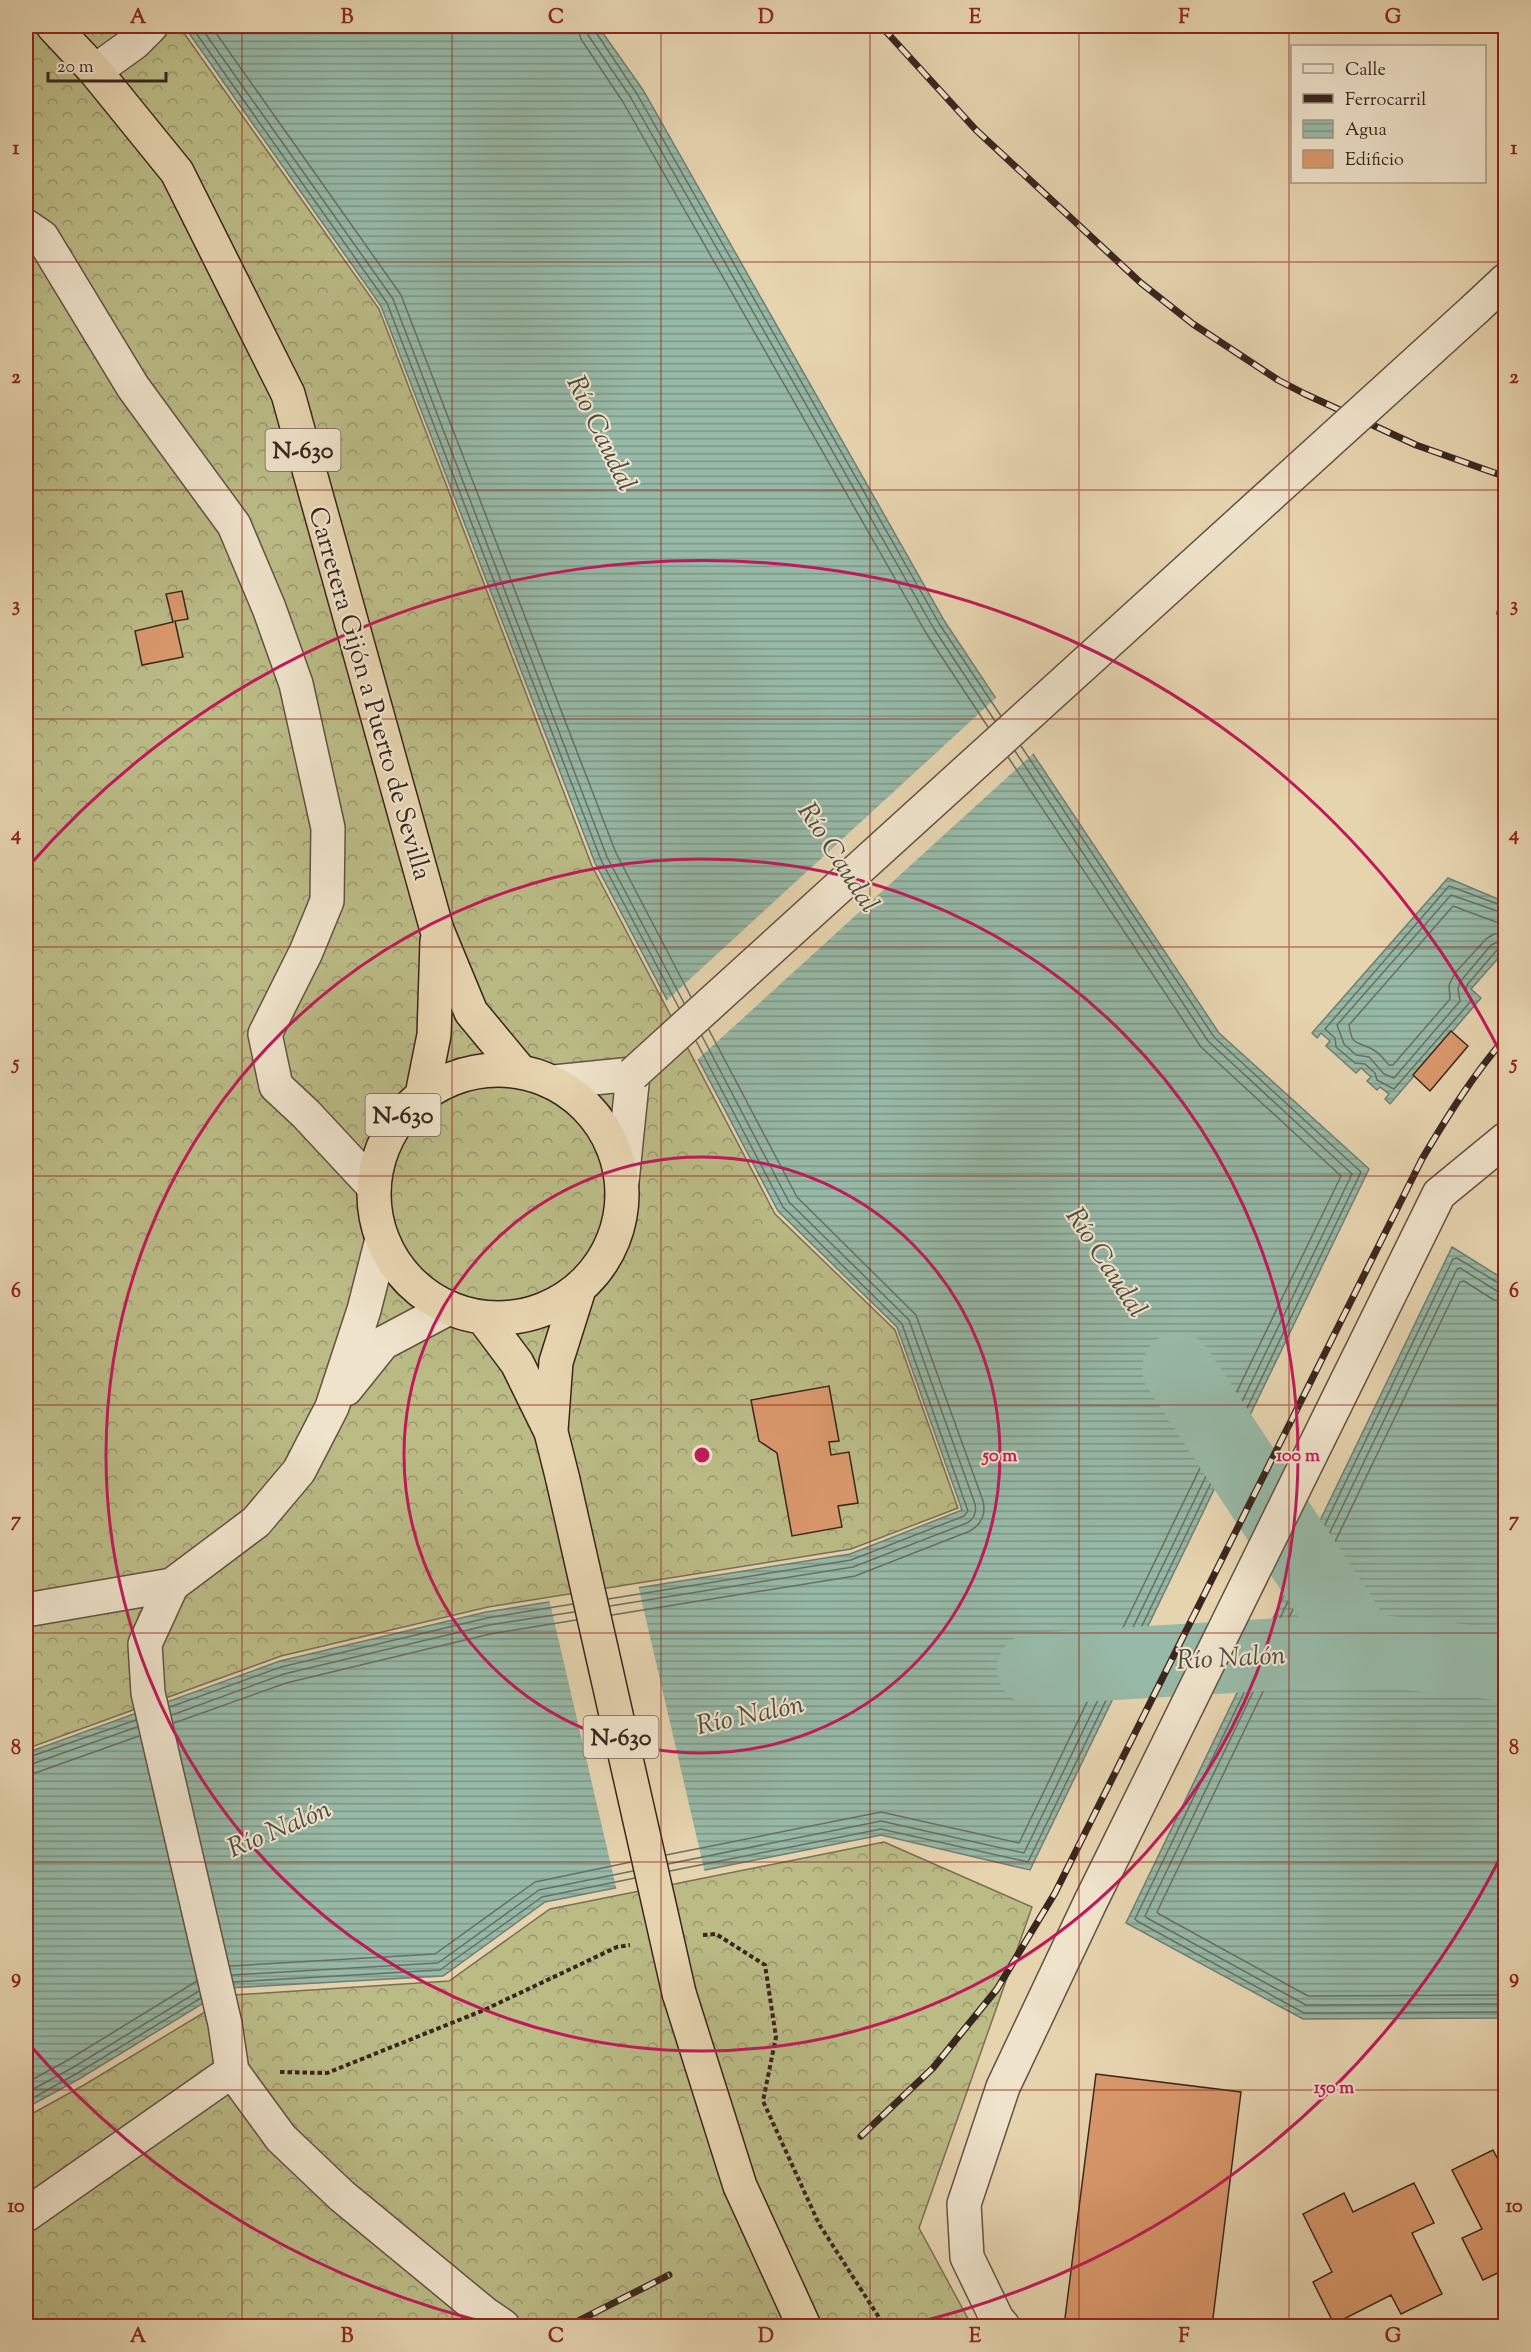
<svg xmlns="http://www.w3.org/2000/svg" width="1531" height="2352" font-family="'Sorts Mill Goudy',serif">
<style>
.forest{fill:url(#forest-crowns);stroke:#7a7052;stroke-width:1.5}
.water{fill:url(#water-rules);stroke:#717e71;stroke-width:1.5}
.pier{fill:#e6d4af}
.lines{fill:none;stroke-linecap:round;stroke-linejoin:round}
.shore{stroke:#687063;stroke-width:1.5}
.river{stroke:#97b9a7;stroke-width:72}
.building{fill:#d9986b;stroke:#39261f;stroke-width:1.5}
.minor-casing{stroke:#645243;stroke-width:36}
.highway-casing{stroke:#39261f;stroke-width:36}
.path{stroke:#39261f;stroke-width:4;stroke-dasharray:4.5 3;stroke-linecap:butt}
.minor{stroke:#efe3cb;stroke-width:33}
.highway{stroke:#e6d4af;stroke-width:33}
.rail-casing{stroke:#39261f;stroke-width:7}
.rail{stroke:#efe3cb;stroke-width:4.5;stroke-dasharray:14;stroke-linecap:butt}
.minor-bridge-casing{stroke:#645243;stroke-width:36;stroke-linecap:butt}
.highway-bridge-casing{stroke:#39261f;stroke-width:36;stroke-linecap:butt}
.minor-bridge{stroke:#efe3cb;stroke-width:33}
.highway-bridge{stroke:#e6d4af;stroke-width:33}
.grid{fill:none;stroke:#8f2418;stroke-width:1.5;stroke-opacity:0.55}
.ring{fill:none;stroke:#c2185b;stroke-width:3}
.labels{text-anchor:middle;stroke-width:4.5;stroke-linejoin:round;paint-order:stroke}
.shield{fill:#efe3cb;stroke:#705f53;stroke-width:1.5}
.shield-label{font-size:24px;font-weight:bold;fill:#39261f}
.street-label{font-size:26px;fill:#39261f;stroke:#efe3cb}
.water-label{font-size:27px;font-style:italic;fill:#504b41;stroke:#efe3cb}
.centre{fill:#c2185b;stroke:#efe3cb;stroke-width:3}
.ring-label{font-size:18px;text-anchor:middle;font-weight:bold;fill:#c2185b;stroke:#efe3cb;stroke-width:4.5;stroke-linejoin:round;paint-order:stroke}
.neatline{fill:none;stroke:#8f2418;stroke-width:2}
.grid-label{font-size:20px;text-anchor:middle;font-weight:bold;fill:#8f2418}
</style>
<defs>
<pattern id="forest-crowns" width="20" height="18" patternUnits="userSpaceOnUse" patternTransform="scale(1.5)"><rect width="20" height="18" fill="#bbbb86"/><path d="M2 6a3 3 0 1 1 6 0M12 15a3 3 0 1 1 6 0" fill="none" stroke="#99986d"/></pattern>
<pattern id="water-rules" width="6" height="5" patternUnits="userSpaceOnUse" patternTransform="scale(1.5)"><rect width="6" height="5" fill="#97b9a7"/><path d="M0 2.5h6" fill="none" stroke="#7c9687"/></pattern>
</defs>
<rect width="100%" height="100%" fill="#e6d4af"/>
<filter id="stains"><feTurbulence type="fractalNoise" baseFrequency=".00333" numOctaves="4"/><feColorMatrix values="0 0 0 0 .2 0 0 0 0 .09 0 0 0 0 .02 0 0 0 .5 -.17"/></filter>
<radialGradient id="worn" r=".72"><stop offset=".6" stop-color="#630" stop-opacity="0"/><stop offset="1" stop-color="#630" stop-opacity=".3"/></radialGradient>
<path class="forest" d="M26,26h153l200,283 213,557 183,348 120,116 63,178 -107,41 -363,58 -207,49 -255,93z
M884,1842l148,65 -113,321 53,98h-946v-209l58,-32 149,-90 216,-14 101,-72z"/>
<path class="water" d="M184,26h414l45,64 302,532 274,411 150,136 -339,701 -149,-35 -336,67 -102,74 -215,12 -149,91 -53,29v-355l254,-92 206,-49 364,-58 112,-44 -65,-183 -119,-116 -183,-348 -214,-557z
M1448,878l57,24v57l-4,-4 -30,34 10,9 -91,106 -5,-5 4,-5 -9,-7 -3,3 -10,-9 4,-4 -10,-9 -5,5 -30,-27 4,-5 -9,-8 -4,5 -5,-5z
M1452,1247l53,33v738l-202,1 -177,-96z"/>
<path class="pier" d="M998,696l37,56 -339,309 -31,-59z
M638,1585l67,288 -88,18 -68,-292z"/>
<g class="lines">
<path class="shore" d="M191,26l196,277 214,557 78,148
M200,26l193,273 214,558 77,146
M211,26l190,269 215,558 75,144
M577,26l4,13 42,63 303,531 62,94
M586,26l2,9 43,63 303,531 61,92
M594,26l1,5 42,63 303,531 61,91
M1506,907l-57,-21 -124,143 10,9 1,9 19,16 10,1 10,9 2,7 17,9 77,-88v-3l-5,-7 1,-6 29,-34h10
M1506,914l-55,-19 -114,130 7,19 12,11 13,2 15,17 10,4 66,-77 -2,-12 2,-7 31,-37 7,-3h8
M1506,923l-10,-1 -43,-16 -104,119c3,20 6,16 21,23 8,3 14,11 19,17h4l57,-66 -1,-14 6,-12 31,-34 8,-5 12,-1
M1506,1285l-6,-1 -43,-26 -4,1 -318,660 2,2 167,92 202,-1
M1506,1293l-9,-2 -37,-23 -3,1 -312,647 2,2 159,87 200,-1
M1506,1302l-12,-2 -30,-19 -4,1 -303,630 2,2 149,82 198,-1
M608,1599l243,-39 113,-44 4,-5 -66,-187 -119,-117 -87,-166
M610,1606l243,-39 114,-44c7,-4 10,-10 8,-19l-66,-184 -120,-118 -87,-166
M612,1615l243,-39 115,-45c12,-7 16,-17 13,-30l-67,-186 -119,-118 -88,-167
M170,1707l111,-40 206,-49 86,-14
M172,1715l112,-41 205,-49 85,-13
M174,1723l112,-40 204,-49 86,-14
M26,1758l110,-38
M26,1766l111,-39
M26,1775l9,-2 104,-37
M666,1855l215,-43 138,31 322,-667 -140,-129 -193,-290
M668,1864l213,-43 143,32 328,-679 -144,-133 -193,-290
M670,1871l211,-42 147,33 333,-690 -147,-135 -193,-291
M230,1966l205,-12 100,-72 96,-20
M232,1975l206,-12 101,-73 94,-19
M234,1982l206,-12 102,-73 93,-19
M26,2083l42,-23 129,-79
M26,2093l46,-25 127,-77
M26,2102l50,-28 125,-76"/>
<path class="river" d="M1178,1369l179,271
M1033,1669l330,-20 143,16"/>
</g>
<path class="building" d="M182,591l6,28 -13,2 8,36 -41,8 -7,-34 38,-9 -7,-28z
M1500,597l6,1v18l-9,-2z
M1451,1031l17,15 -38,45 -17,-16z
M829,1386l10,55 -10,1 2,13 18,-3 9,51 -20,3 4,21 -50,9 -15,-83 -18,-12 -8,-41z
M1096,2074l145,18 -29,234h-148z
M1493,2150l10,19 3,-2v102l-23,11 -21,-42 20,-9 -30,-59z
M1414,2183l20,40 -22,10 30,61 -41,20 -10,-19 -57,29 -21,-42 19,-10 -29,-58 41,-21 9,19z"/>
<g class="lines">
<g class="minor-casing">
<path id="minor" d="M95,71l39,-28 17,-17
M26,226l16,11 91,150 101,138 35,83 27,76 32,144 -1,73 -21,51 -41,82 11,52 30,28 68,73
M1475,309l31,-29
M554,1082l79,-8 -11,108
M346,1389l37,-46 66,-35
M172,1585l-27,59 3,49 77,331 7,47 49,67 61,58 142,117 19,13
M26,1610l146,-25 84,-63 43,-51 33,-64 32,-97 18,-71
M26,2215l206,-144
M1003,2326l-6,-7 -30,-62 -3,-53 39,-117 87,-184 349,-709 67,-55"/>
</g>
<g class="highway-casing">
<path id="highway" d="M53,26l42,45 82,101 111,222 149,536 34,82 49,59
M374 1194a124 124 0 1 1 248 0a124 124 0 1 1-248 0Z
M422,1095l12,-60 3,-94
M484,1319l33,44 34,69 12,48
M551,1430l5,-68 23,-73
M679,1993l61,193 64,140"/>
</g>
<path class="path" d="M703,1935l13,-1 49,31 11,72 -13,64 56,123 61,95 13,7
M280,2072l47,1 157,-63 133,-63 13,-2"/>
<use href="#minor" class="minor"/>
<use href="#highway" class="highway"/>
<g class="rail-casing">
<path id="rail" d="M881,26l95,104 165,153 52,41 85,56 27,14 111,51 90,32
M861,2136l72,-68 64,-79 58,-96 367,-734c25,-42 51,-84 84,-122
M568,2326l101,-51"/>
</g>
<use href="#rail" class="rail"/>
<g class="minor-bridge-casing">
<path id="minor-bridge" d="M633,1074l842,-765"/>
</g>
<g class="highway-bridge-casing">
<path id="highway-bridge" d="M563,1480l116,513"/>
</g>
<use href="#minor-bridge" class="minor-bridge"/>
<use href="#highway-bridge" class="highway-bridge"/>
</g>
<path class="grid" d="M242,26v2300M452,26v2300M661,26v2300M870,26v2300M1079,26v2300M1289,26v2300M26,262h1480M26,490h1480M26,719h1480M26,947h1480M26,1176h1480M26,1405h1480M26,1633h1480M26,1862h1480M26,2090h1480"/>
<g class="ring">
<circle cx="702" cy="1455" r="298"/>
<circle cx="702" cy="1455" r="596"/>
<path d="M1502 1854A894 894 0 0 1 903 2326M501 2326A894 894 0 0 1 27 2042M27 868A894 894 0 0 1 1502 1056"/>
</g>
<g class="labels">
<g class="shield">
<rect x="265.5" y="429" width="75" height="42" rx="4.5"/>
<rect x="365.5" y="1094" width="75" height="42" rx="4.5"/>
<rect x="583.5" y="1716" width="75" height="42" rx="4.5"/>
</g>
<g class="shield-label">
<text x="303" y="458">N-630</text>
<text x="403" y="1123">N-630</text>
<text x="621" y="1745">N-630</text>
</g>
<g class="street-label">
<text transform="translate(371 693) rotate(74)" y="9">Carretera Gijón a Puerto de Sevilla</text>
</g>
<g class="water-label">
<text transform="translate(602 433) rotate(64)" y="9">Río Caudal</text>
<text transform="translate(839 857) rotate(57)" y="9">Río Caudal</text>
<text transform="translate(1107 1262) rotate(57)" y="9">Río Caudal</text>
<text transform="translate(1231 1657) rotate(-3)" y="9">Río Nalón</text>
<text transform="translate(750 1714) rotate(-12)" y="9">Río Nalón</text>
<text transform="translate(279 1828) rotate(-23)" y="9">Río Nalón</text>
</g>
</g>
<circle cx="702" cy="1455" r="9" class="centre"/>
<g class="ring-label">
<text x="1000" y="1461">50 m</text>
<text x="1298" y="1461">100 m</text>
<text x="1334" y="2093">150 m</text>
</g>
<rect width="1531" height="2352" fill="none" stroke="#e6d4af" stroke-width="66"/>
<rect x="1291" y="45" width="195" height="138" fill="#efe3cb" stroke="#a69786" stroke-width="1.5"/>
<rect x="1303" y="64" width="30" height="9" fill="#efe3cb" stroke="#a69786" stroke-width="1.5"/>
<text x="1345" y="75" font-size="18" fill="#39261f">Calle</text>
<rect x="1303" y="94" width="30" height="9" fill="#39261f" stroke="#a69786" stroke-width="1.5"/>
<text x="1345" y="105" font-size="18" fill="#39261f">Ferrocarril</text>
<rect x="1303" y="120" width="30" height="18" fill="url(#water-rules)" stroke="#a69786" stroke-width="1.5"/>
<text x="1345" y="135" font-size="18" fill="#39261f">Agua</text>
<rect x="1303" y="150" width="30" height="18" fill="#d9986b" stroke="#a69786" stroke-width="1.5"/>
<text x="1345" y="165" font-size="18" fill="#39261f">Edificio</text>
<path d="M48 72v9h118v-9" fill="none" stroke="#39261f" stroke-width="3"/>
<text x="57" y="72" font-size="18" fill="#39261f" stroke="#efe3cb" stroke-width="4.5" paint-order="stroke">20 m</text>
<rect x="33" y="33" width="1465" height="2286" class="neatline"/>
<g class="grid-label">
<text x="138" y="23">A</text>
<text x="347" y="23">B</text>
<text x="556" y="23">C</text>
<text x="766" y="23">D</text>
<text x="975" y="23">E</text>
<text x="1184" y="23">F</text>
<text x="1393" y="23">G</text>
<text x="16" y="154">1</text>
<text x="1514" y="154">1</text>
<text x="16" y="383">2</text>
<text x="1514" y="383">2</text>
<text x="16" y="611">3</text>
<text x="1514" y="611">3</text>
<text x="16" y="840">4</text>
<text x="1514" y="840">4</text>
<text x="16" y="1069">5</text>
<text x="1514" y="1069">5</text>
<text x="16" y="1297">6</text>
<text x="1514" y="1297">6</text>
<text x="16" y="1526">7</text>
<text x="1514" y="1526">7</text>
<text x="16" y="1754">8</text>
<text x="1514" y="1754">8</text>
<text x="16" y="1983">9</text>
<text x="1514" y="1983">9</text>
<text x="16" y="2212">10</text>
<text x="1514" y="2212">10</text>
<text x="138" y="2342">A</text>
<text x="347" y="2342">B</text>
<text x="556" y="2342">C</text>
<text x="766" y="2342">D</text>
<text x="975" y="2342">E</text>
<text x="1184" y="2342">F</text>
<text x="1393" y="2342">G</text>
</g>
<rect width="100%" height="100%" filter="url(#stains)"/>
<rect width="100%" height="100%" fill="url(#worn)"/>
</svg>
